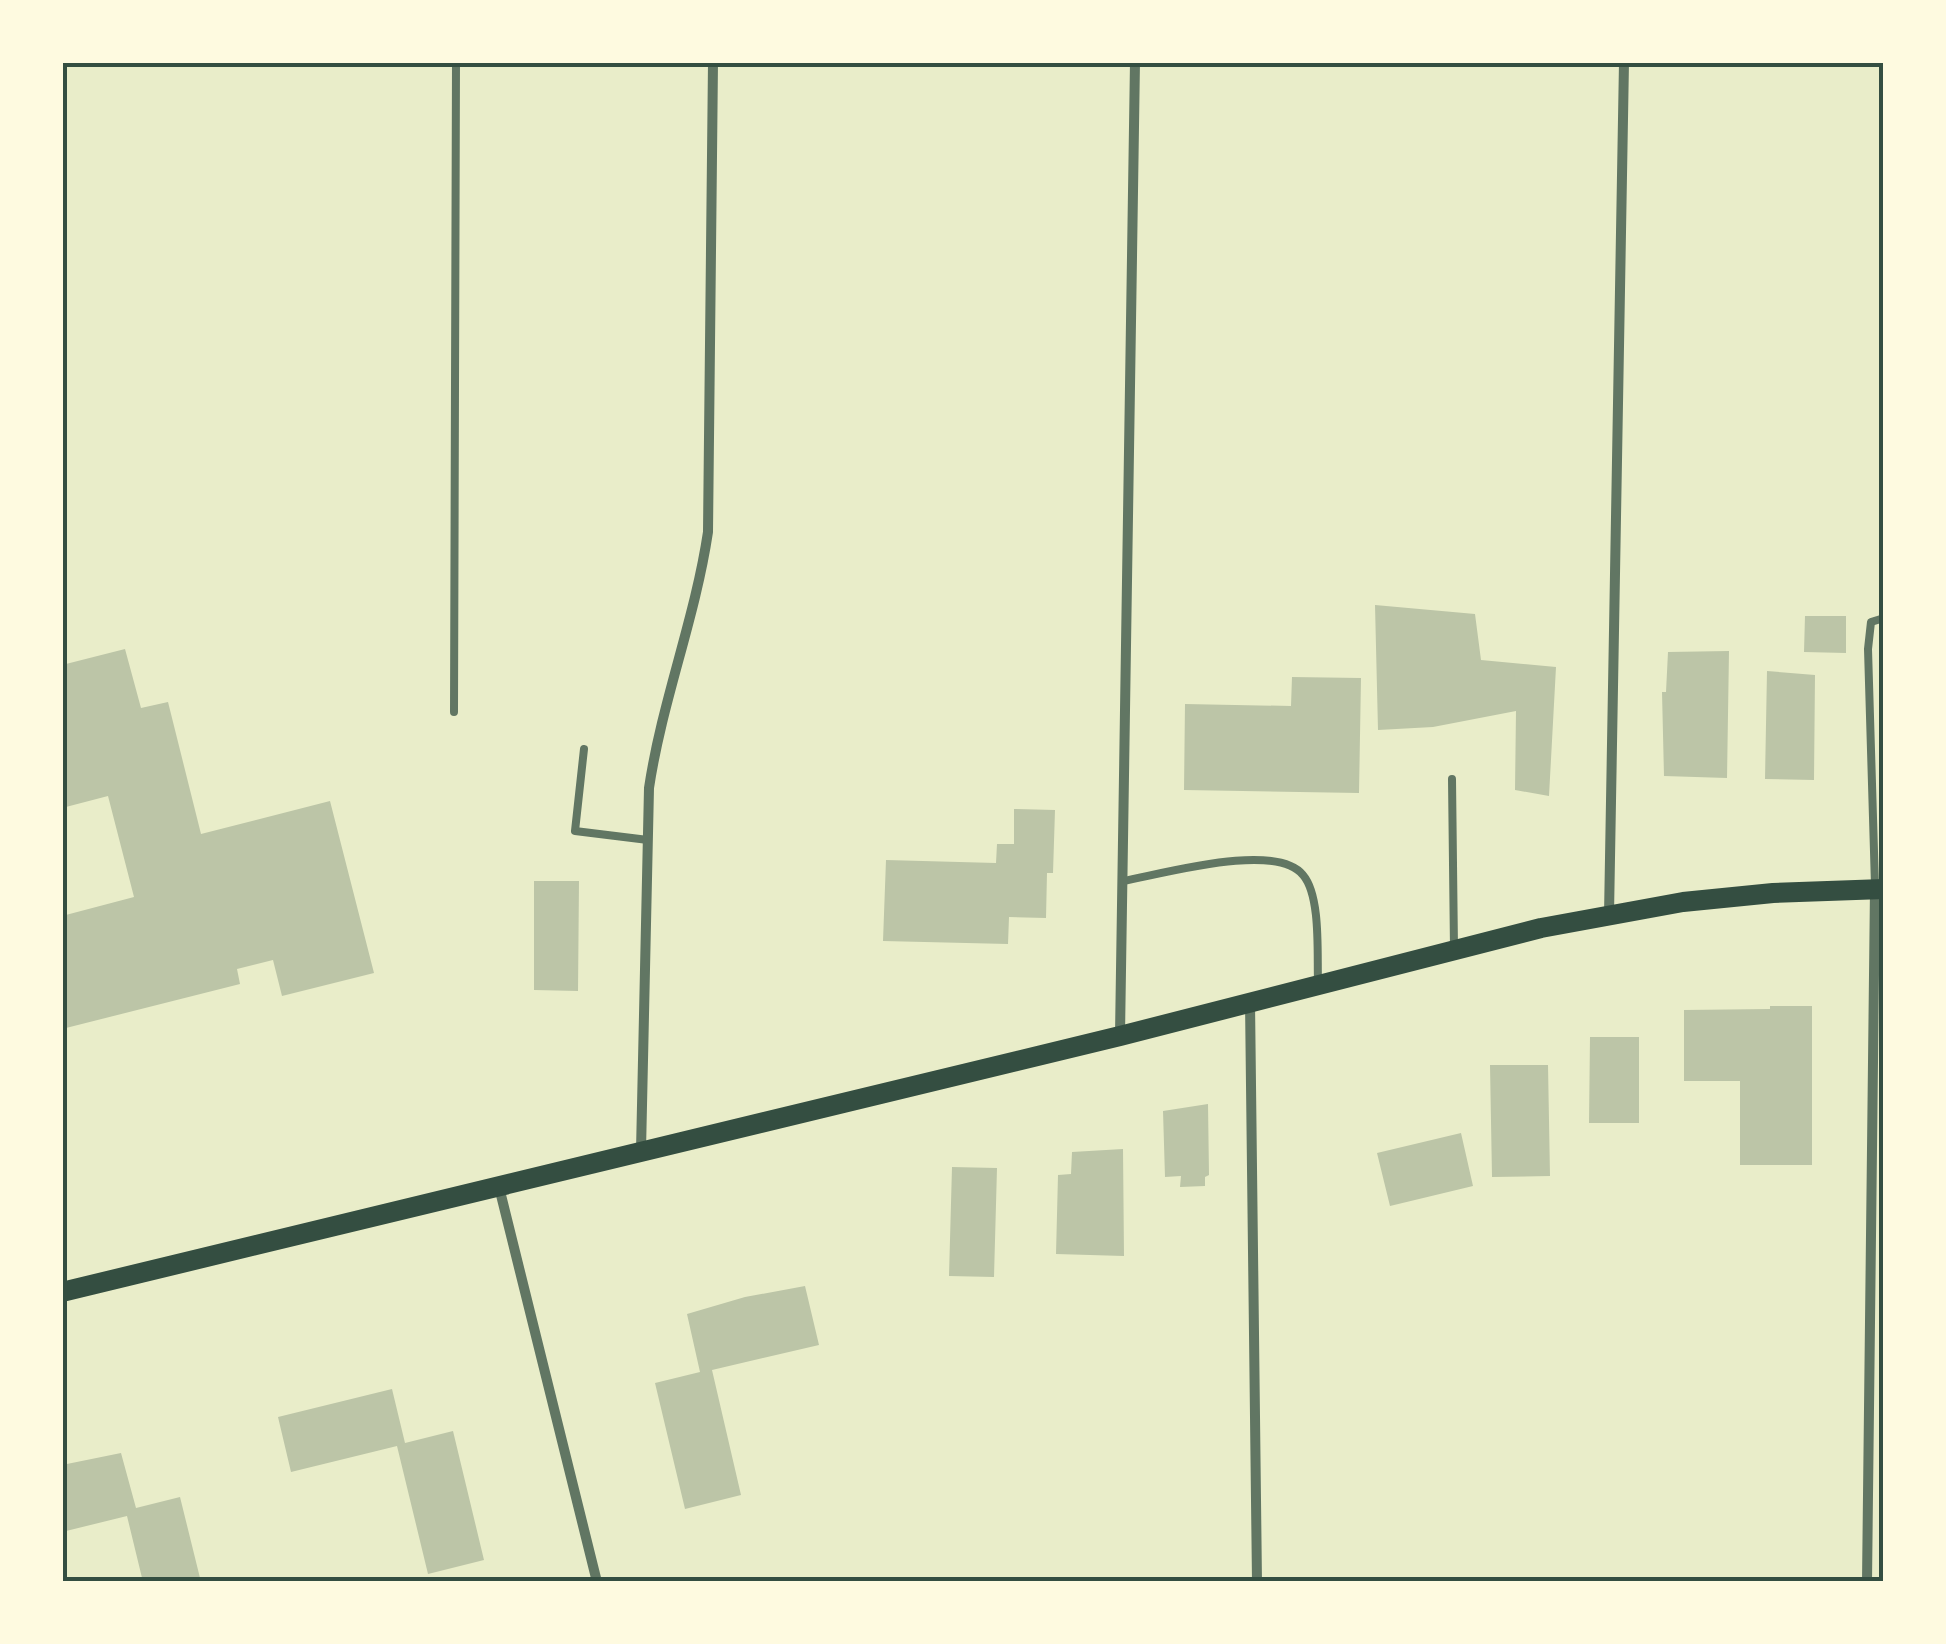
<svg xmlns="http://www.w3.org/2000/svg" width="1946" height="1644" font-family="Signika,sans-serif">
<style>
.building{fill:#bcc5a7}
.lines{fill:none;stroke-linecap:round;stroke-linejoin:round}
.service{stroke:#617663;stroke-width:8}
.minor{stroke:#617663;stroke-width:10}
.secondary{stroke:#344e41;stroke-width:20}
.neatline{fill:none;stroke:#344e41;stroke-width:4}
</style>
<rect width="100%" height="100%" fill="#e9edc9"/>
<path class="building" d="M1375,605l100,9 6,46 75,7 -7,129 -34,-6 1,-79 -83,16 -55,3z
M1805,616h41v37l-42,-1z
M125,649l16,59 27,-6 33,132 129,-33 44,172 -92,23 -9,-36 -36,9 3,15 -178,45v-113l72,-19 -26,-101 -46,12v-143z
M1729,651l-2,127 -63,-2 -2,-84h4l2,-40z
M1767,671l48,4 -1,105 -49,-1z
M1292,677l69,1 -2,115 -175,-3 1,-86 106,2z
M1014,809l41,1 -2,63h-6l-1,45 -37,-1 -1,27 -125,-3 3,-81 110,3 1,-19h17z
M534,881h45l-1,110 -44,-1z
M1770,1006h42v159h-72v-84h-56v-71l86,-1z
M1590,1037h49v86h-50z
M1490,1065h58l2,111 -58,1z
M1208,1104l1,71 -4,2v9l-25,1 1,-11 -16,1 -2,-66z
M1461,1133l12,53 -83,20 -13,-53z
M1123,1149l1,107 -68,-2 2,-79 13,-1 1,-22z
M952,1167l45,1 -3,109 -45,-1z
M805,1286l14,59 -107,25 29,125 -56,14 -30,-126 45,-11 -13,-58 58,-17z
M392,1389l13,54 48,-12 31,129 -56,14 -31,-128 -106,26 -13,-55z
M121,1453l15,55 44,-11 21,85h-58l-16,-66 -65,16v-67z"/>
<g class="lines">
<path class="service" d="M454,712l2,-650
M584,749l-9,82 73,9
M1452,779l2,170
M1123,881c39,-7 153,-40 180,-6 18,21 14,79 15,106
M1875,885l-7,-236 3,-27 13,-4"/>
<path class="minor" d="M1609,915l15,-853
M1250,1002l7,580
M1120,1035l15,-973
M641,1151l8,-363c13,-87 46,-169 59,-256l5,-470
M499,1187l98,395
M1867,1582l8,-693"/>
<path class="secondary" d="M62,1292l1058,-256 421,-108 142,-26 90,-9 111,-4"/>
</g>
<rect width="1946" height="1644" fill="none" stroke="#fefae0" stroke-width="130"/>
<rect x="65" y="65" width="1816" height="1514" class="neatline"/>
</svg>
